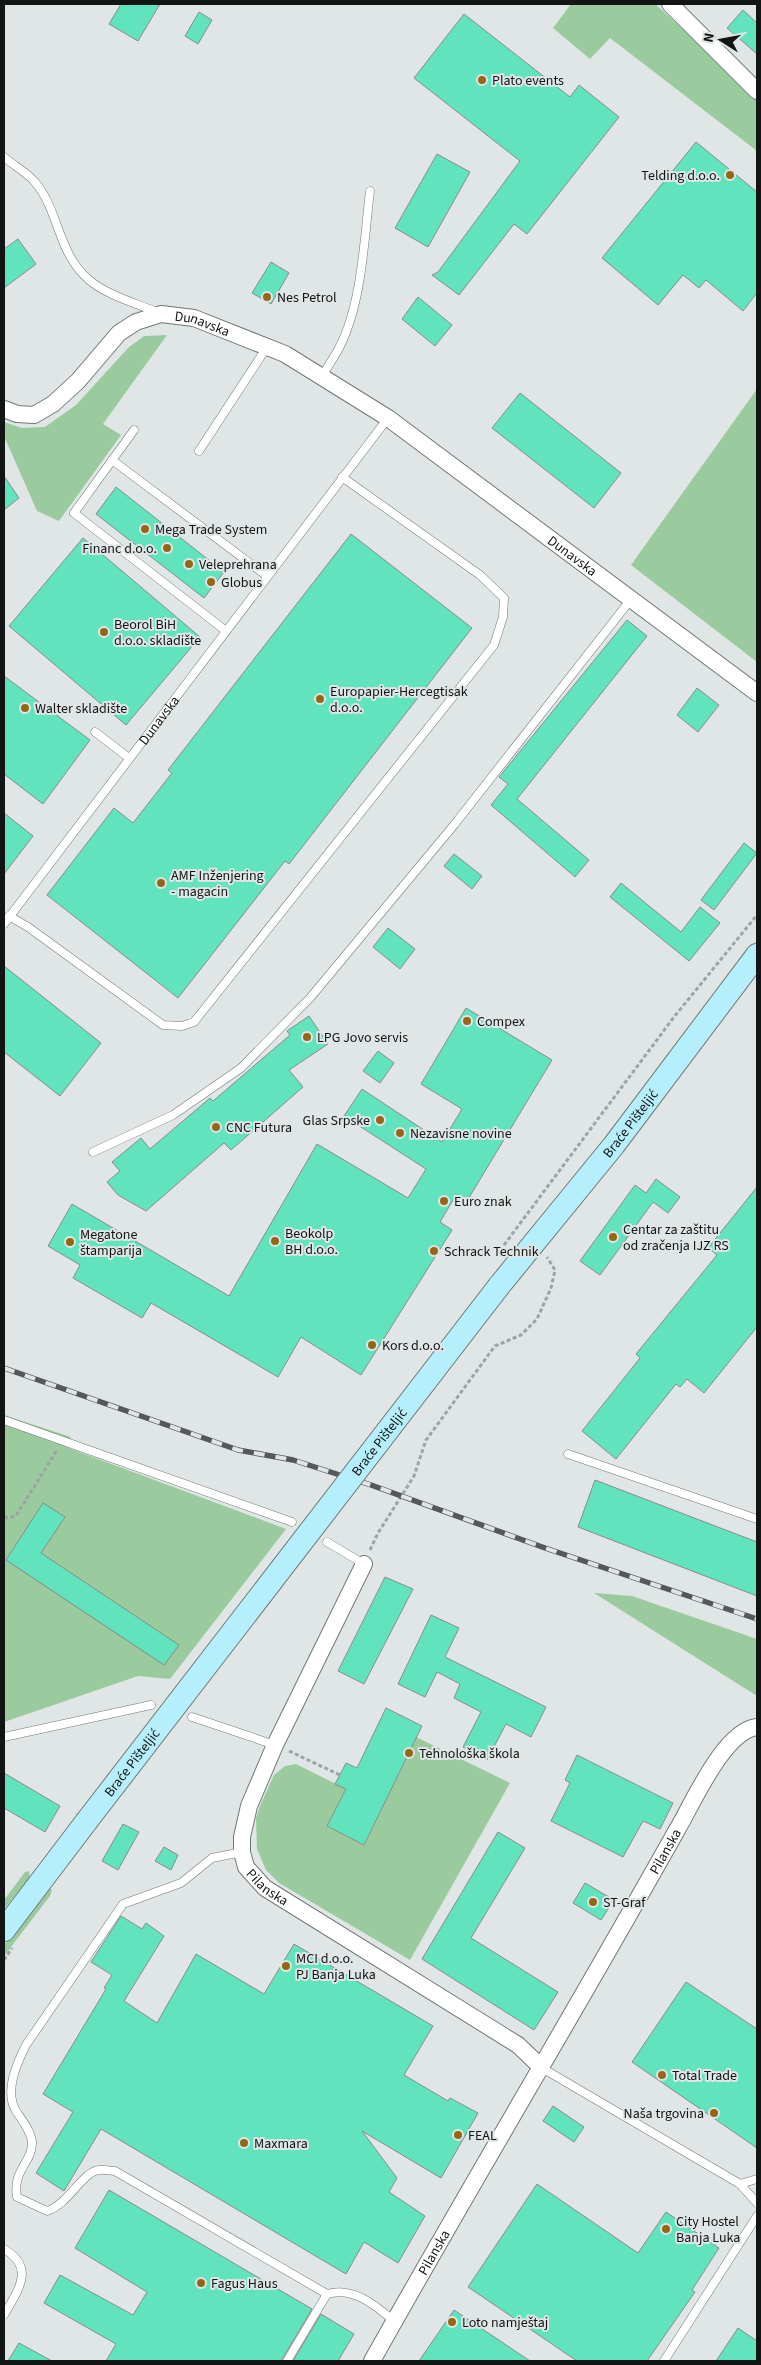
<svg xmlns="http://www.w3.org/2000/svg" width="761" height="2365" font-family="'Source Sans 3',sans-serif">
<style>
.green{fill:#9aca9e}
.building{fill:#61e4be;stroke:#888c8a}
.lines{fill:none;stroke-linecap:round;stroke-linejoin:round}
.lane-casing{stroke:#727777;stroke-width:9}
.street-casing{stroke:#727777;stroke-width:18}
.secondary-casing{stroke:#727777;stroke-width:24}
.path{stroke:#9ea3a3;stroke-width:3;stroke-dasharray:4 2.5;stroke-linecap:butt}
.lane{stroke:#fff;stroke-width:8}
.street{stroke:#fff;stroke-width:16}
.secondary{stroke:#b5effc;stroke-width:22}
.rail-casing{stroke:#555858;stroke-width:5.5}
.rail{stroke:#e0e6e6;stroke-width:4;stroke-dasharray:11;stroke-linecap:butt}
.secondary-bridge-casing{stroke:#727777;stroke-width:24;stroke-linecap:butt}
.secondary-bridge{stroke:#b5effc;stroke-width:22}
.poi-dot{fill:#966617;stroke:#e0e6e6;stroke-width:2}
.labels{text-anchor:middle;stroke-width:4;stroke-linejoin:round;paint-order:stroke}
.poi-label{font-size:14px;fill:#131515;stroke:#e0e6e6;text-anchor:start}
.street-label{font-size:14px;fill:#131515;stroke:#e0e6e6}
</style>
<rect width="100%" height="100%" fill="#e0e6e6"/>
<path class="green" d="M571,4h84l102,92v55l-147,-113 -20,21 -37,-31z
M167,335l-64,89 18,11 -62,86 -22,-10 -33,-75v-14l18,6 23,-1 31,-22 52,-57 16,-12z
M757,389v273l-126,-97z
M4,1415l67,22 -5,10 220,82 -116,150 -32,-3 -134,46z
M594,1593l38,3 125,43v57z
M416,1737l94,46 -100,177 -131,-77 -13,-13 -9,-21 -1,-31 4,-12 14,-31 11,-9 11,-2 50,25 -19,37 37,19z
M29,1871l1,6 -26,32v-9l21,-28z
M48,1888l4,2 -2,6 -46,60v-11z"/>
<path class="building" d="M121,4h39l-22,37 -29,-17z
M743,10l14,13v31l-30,-26z
M199,12l13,8 -14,24 -13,-8z
M464,14l106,83 9,-12 40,32 -92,117 -13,-10 -55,71 -27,-20 6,-3 82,-111 -106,-83z
M696,142l61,50v101l-14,18 -37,-31 -7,8 -16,-13 -25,30 -56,-47z
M437,154l33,18 -42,75 -33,-19z
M18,239l18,25 -32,24v-39z
M271,262l18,11 -18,31 -19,-11z
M418,297l34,28 -17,21 -33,-27z
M520,393l101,80 -27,35 -102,-80z
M4,476l15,22 -15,12z
M116,487l108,85 -20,26 -108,-84z
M351,534l121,94 -183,236 -4,-3 -107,137 -131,-103 67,-87 19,15 39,-50 -4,-3z
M83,538l117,99 -74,88 -117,-99z
M627,620l20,16 -130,163 72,61 -14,17 -84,-72 17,-21 -9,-7z
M4,676l86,64 -47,64 -39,-30z
M697,688l22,17 -21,27 -21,-17z
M4,813l29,23 -29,38z
M744,843l13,10 -43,57 -13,-10z
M454,854l28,22 -10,13 -28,-23z
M621,883l60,49 19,-25 20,16 -31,38 -79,-64z
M388,928l27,21 -15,20 -27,-22z
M4,966l97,77 -41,53 -56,-44z
M466,1008l86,52 -85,141 -11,-6 -16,27 12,8 -91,145 -60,-38 -23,40 -127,-74 -9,15 -69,-40 7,-13 -32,-19 24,-42 157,92 88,-152 91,54 18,-29 -82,-53 18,-27 80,53 20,-33 -41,-25z
M309,1016l19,28 -39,26 14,17 -72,63 -7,-7 -78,68 -28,-16 -11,-13 13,-11 -8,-9 29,-24 9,11 60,-51 3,3 77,-66 -3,-4z
M378,1051l16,12 -14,20 -17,-12z
M656,1179l24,18 -12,16 -15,-11 -53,73 -20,-14 55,-76 11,8z
M757,1187v140l-53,66 -17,-14 -7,8 -4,-3 -60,75 -34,-28 58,-73 -4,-4 81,-99 -9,-7z
M595,1480l162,62v54l-179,-69z
M43,1503l22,14 -24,36 138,92 -15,20 -158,-105z
M385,1577l28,12 -49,95 -26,-13z
M431,1615l28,13 -14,29 101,50 -15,30 -25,-13 -19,36 -24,-13 18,-35 -27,-14 6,-14 -23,-12 -12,25 -27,-13z
M386,1708l36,18 -58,119 -37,-19 19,-37 -11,-5 11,-21 11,5z
M577,1755l96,48 -13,26 -17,-8 -20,36 -72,-36 19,-38 -5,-3z
M4,1773l56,33 -15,26 -41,-24z
M123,1824l16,8 -21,38 -16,-9z
M498,1832l27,16 -54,90 87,54 -24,38 -112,-71z
M164,1847l14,8 -7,15 -16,-9z
M585,1883l29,17 -13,20 -28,-17z
M121,1916l21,13 4,-6 18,13 -40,65 33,22 39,-69 68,40 30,-50 139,82 -29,49 44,26 2,-3 28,15 -37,65 -79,-47 35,47 -8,14 36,24 -27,47 -34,-21 -18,32 -245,-145 -37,62 -28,-18 37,-61 -30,-18 63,-105 -2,-1 8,-13 -21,-13z
M686,1982l71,47v119l-125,-86z
M553,2106l31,21 -10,15 -31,-21z
M537,2184l101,69 28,-41 53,36 -27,42 3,2 -48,69h-70l-109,-74z
M109,2190l203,119 -31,52h-175l10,-17 -72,-41 16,-28 73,40 14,-23 -72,-44z
M454,2310l76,51h-111z
M321,2314l33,20 -16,27h-45z
M738,2328l19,13v20h-41z
M19,2343l33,18h-44z"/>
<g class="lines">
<g class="lane-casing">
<g id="lane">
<path d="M4,157c9,8 22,15 30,24 25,28 23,71 54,98 18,16 47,24 69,33"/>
<path d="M322,376c5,-8 11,-17 16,-26 24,-44 26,-110 32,-159"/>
<path d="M134,430l-60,83 152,118"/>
<path d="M199,451l68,-104"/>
<path d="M112,460l155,116"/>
<path d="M95,732l34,26"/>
<path d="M9,916l19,11 135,98 19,1 12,-4 300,-377 9,-28 1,-19 -24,-23 -138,-98"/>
<path id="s1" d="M4,924l384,-506"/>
<path d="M93,1152l80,-37 68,-47 69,-70 144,-173 178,-227"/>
<path d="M4,1420l288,102"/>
<path d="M568,1454l189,65"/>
<path d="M327,1542l37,22"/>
<path d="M192,1717l83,28"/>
<path d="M4,1737l147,-32"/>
<path d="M242,1852l-30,6 -31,25 -58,21 -97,141c-9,18 -22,46 -10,66 6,9 15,20 16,31 1,20 -20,28 -15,55l30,14c22,-7 36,-40 52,-41 5,-1 11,1 16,1l212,123 -40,67"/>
<path d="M542,2068l198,116 17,19"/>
<path d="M740,2184l17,-5"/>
<path d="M4,2249c32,19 14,41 0,66"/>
<path d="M327,2294c26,-8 48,11 67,27"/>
<path d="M664,2361l93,-145"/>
</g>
</g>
<g class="street-casing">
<g id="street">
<path d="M670,4l87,87"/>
<path id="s2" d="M4,409l13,5 17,1 19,-11 25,-23 41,-48 17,-11 25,-8 33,4 91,36 103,64 369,275"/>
<path id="s3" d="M364,1564l-89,181 -26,61 -7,31v15l4,15 19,21 253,157 24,23"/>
<path id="s4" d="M372,2361c100,-179 206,-354 306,-533 16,-27 46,-97 79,-101"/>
</g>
</g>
<g class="secondary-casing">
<g id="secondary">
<path id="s5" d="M499,1286l115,-141 143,-190"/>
<path d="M4,1930l82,-108"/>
</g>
</g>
<path class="path" d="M504,1245l170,-228 83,-102
M4,1518l12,-2 41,-66
M370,1550l8,-17 36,-57 12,-36 69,-94 26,-11 16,-16 14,-31 4,-18 -8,-13
M289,1751l51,24
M4,1960l8,-12"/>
<use href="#lane" class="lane"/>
<use href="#street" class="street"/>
<use href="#secondary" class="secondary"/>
<g class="rail-casing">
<path id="rail" d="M4,1368l234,82 55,10 78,25 174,63 212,71"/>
</g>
<use href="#rail" class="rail"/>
<g class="secondary-bridge-casing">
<g id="secondary-bridge">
<path id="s6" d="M86,1822l413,-536"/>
</g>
</g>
<use href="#secondary-bridge" class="secondary-bridge"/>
</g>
<g class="poi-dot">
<circle cx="482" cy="80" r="5"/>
<circle cx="730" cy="175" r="5"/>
<circle cx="267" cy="297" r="5"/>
<circle cx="145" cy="529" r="5"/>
<circle cx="167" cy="548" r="5"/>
<circle cx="189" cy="564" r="5"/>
<circle cx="211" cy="582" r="5"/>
<circle cx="104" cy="632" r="5"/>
<circle cx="320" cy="699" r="5"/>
<circle cx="25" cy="708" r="5"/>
<circle cx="161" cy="883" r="5"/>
<circle cx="467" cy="1021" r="5"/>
<circle cx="307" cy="1037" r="5"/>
<circle cx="380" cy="1120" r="5"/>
<circle cx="216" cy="1127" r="5"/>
<circle cx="400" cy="1133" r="5"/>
<circle cx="444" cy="1201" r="5"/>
<circle cx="613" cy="1237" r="5"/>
<circle cx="275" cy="1241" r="5"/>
<circle cx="70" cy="1242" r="5"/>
<circle cx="434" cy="1251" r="5"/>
<circle cx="372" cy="1345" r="5"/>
<circle cx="409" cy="1753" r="5"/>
<circle cx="593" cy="1902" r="5"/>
<circle cx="286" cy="1966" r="5"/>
<circle cx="662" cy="2075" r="5"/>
<circle cx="714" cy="2113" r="5"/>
<circle cx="458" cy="2135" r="5"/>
<circle cx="244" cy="2143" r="5"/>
<circle cx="666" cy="2229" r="5"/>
<circle cx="201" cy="2283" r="5"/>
<circle cx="452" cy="2322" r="5"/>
</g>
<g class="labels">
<g class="poi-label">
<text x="492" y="85">Plato events</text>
<text x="720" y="180" text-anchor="end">Telding d.o.o.</text>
<text x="277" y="302">Nes Petrol</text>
<text x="155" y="534">Mega Trade System</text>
<text x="157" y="553" text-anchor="end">Financ d.o.o.</text>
<text x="199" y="569">Veleprehrana</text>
<text x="221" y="587">Globus</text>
<text x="114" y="629">Beorol BiH<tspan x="114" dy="16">d.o.o. skladište</tspan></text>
<text x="330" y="696">Europapier-Hercegtisak<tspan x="330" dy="16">d.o.o.</tspan></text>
<text x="35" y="713">Walter skladište</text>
<text x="171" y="880">AMF Inženjering<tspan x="171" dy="16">- magacin</tspan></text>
<text x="477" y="1026">Compex</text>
<text x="317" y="1042">LPG Jovo servis</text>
<text x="370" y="1125" text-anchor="end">Glas Srpske</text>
<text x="226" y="1132">CNC Futura</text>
<text x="410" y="1138">Nezavisne novine</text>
<text x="454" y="1206">Euro znak</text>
<text x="623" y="1234">Centar za zaštitu<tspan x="623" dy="16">od zračenja IJZ RS</tspan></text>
<text x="285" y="1238">Beokolp<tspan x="285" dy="16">BH d.o.o.</tspan></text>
<text x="80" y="1239">Megatone<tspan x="80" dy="16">štamparija</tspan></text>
<text x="444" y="1256">Schrack Technik</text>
<text x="382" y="1350">Kors d.o.o.</text>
<text x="419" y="1758">Tehnološka škola</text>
<text x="603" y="1907">ST-Graf</text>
<text x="296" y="1963">MCI d.o.o.<tspan x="296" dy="16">PJ Banja Luka</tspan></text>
<text x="672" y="2080">Total Trade</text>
<text x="704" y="2118" text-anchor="end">Naša trgovina</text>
<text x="468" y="2140">FEAL</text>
<text x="254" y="2148">Maxmara</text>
<text x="676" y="2226">City Hostel<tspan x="676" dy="16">Banja Luka</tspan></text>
<text x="211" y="2288">Fagus Haus</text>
<text x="462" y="2327">Loto namještaj</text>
</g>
<g class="street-label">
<text dy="5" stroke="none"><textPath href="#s2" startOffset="239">Dunavska</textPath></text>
<text dy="5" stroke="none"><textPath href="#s2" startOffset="679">Dunavska</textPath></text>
<text dy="5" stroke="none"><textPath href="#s1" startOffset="256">Dunavska</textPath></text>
<text dy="5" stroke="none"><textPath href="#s5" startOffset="209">Braće Pišteljić</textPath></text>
<text dy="5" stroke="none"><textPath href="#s6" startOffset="480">Braće Pišteljić</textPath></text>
<text dy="5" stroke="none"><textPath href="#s6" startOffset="75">Braće Pišteljić</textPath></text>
<text dy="5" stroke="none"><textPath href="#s4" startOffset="588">Pilanska</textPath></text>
<text dy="5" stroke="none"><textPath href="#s3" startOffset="360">Pilanska</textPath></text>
<text dy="5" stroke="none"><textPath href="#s4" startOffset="125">Pilanska</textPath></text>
</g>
</g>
<rect width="761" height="2365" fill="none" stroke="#131515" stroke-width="10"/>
<g transform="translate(721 40) rotate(281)" stroke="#e0e6e6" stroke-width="4" paint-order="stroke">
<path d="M0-4L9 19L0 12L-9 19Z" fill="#131515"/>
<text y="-8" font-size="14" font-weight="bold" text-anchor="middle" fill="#131515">N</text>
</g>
</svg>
